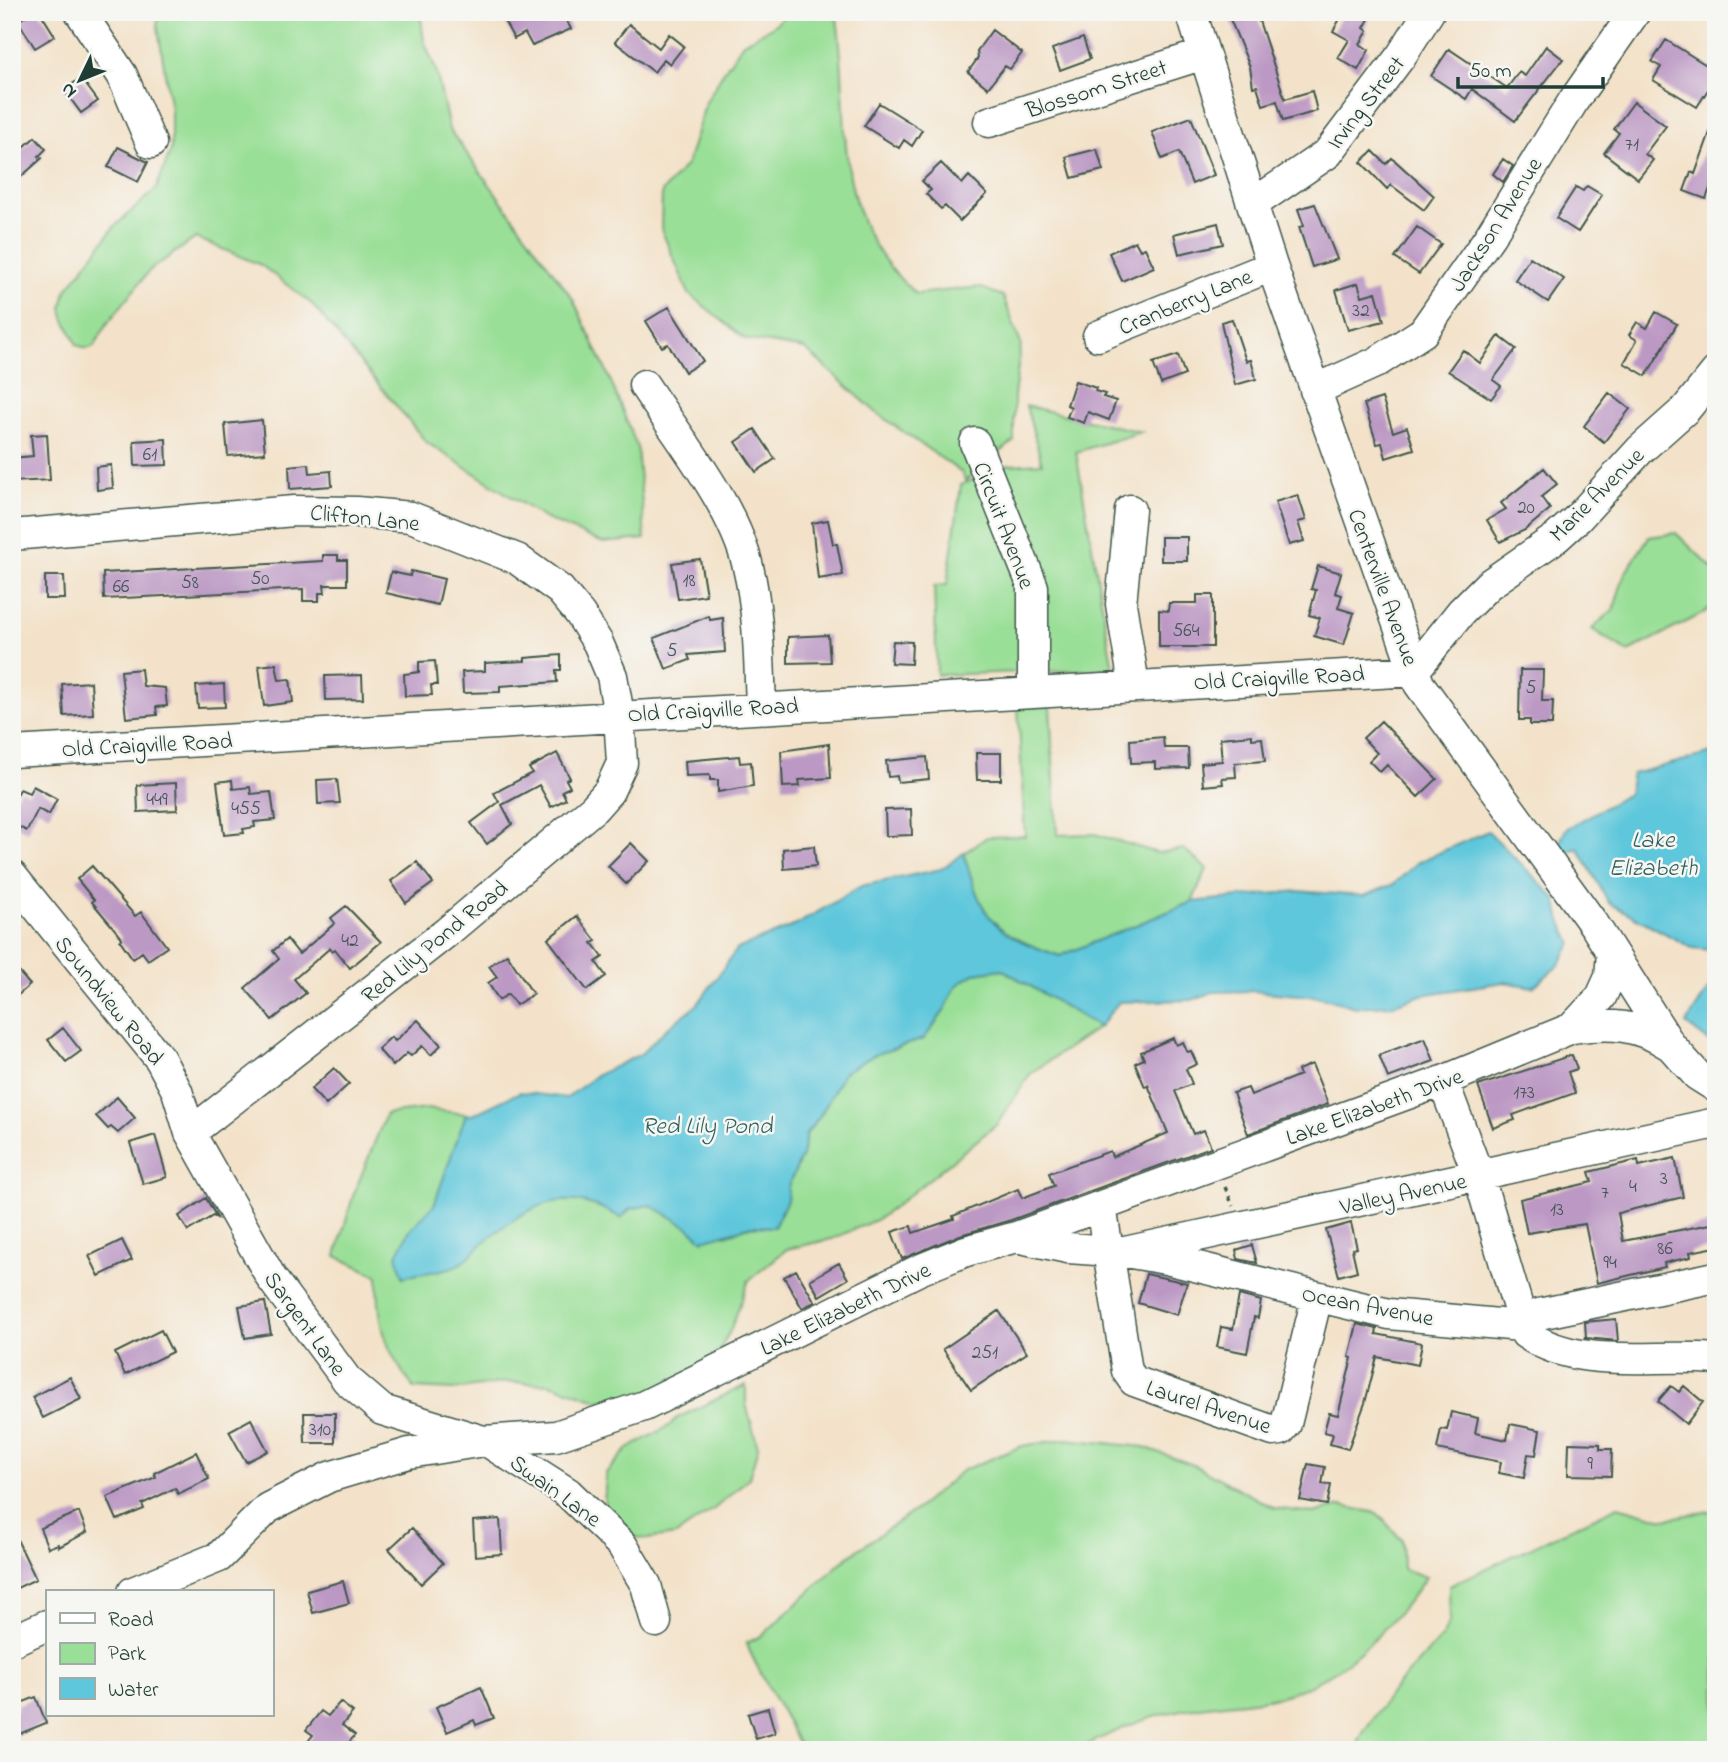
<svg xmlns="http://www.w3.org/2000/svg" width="1728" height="1762" font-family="'Indie Flower',sans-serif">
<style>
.green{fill:#9adf97;stroke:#5c8e66;stroke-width:2}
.water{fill:#5fc7db;stroke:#3f8288;stroke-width:2}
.building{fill:#bc99c4}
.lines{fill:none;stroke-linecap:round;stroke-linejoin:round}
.minor-casing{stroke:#3f564a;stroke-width:33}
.path{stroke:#3f564a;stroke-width:3.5;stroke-dasharray:5 5;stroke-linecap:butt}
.minor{stroke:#fff;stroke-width:30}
.labels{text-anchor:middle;stroke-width:5;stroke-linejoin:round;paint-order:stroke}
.number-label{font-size:19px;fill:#465458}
.street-label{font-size:23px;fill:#1f3d34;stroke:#f6f6f2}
.water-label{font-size:24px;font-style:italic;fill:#2f605e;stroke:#f6f6f2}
</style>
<rect width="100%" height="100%" fill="#f6f6f2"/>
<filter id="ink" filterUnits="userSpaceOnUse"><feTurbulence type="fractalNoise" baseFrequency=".0143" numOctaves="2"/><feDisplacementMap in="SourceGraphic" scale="14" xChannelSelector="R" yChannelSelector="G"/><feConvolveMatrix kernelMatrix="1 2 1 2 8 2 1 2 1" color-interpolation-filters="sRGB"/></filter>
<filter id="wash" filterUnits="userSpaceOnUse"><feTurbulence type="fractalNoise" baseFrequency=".00686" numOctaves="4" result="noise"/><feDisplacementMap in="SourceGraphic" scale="28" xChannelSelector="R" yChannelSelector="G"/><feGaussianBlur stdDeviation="1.57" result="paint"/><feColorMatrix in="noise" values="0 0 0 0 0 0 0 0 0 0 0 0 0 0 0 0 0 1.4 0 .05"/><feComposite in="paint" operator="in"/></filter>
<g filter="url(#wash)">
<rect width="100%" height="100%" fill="#f3e2c9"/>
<path class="green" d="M166,12h254l4,29 12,29 13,59 124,170 36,78 28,70 8,92 -42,4 -57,-24 -120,-77 -114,-138 -51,-39 -65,-27 -46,32 -43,54 -13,22 -7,3 -10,-4 -13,-27 -2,-10 4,-17 49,-65 41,-37 15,-39v-40l-14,-88z
M789,12h47c18,108 -13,200 80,282l63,-7 24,9 18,48 -7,52v45l-49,40 -3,-8 -84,-59 -73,-65 -60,-10 -56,-45 -28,-65 1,-37 25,-28 19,-62 18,-31 19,-28 30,-17z
M1026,406l115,26 -65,20 37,217 -176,6 -3,-89 13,-1 14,-100 47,-20 34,-2z
M1676,533l40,39v30l-12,11 -76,39 -36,-23 22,-20 10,-34 25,-38z
M1050,706l7,129 38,-1 62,19 27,-4 23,20 -15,33 -132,54c-67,-23 -78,-35 -96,-103l23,-16 38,-1 -7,-129z
M1001,969l98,58 -68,46 -34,51 -100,81 -19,14 -46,20 -45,10 -38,31 -19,51 -19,35 -94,41 -66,-23 -43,-2 -55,8 -39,-2c-30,-38 -36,-64 -36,-112l-42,-20 17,-60 33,-82 40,-5 40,5 -32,91 -25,26 -6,46c17,-5 44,-5 58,-14 9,-6 16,-15 24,-22 46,-37 80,-57 135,-24l10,-8 20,-5 37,22 39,9 26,-9 22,1 13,-27 1,-14 14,-30 4,-21 14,-19 24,-44 30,-17 50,-16 20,-28 12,-25 19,-13z
M746,1385v19l12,43 -9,31 -35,31 -38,26 -28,4 -28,-4 -16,-30 2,-32 22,-24 44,-25 5,-6z
M1066,1439l78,8 52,19 78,42 39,5 28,-7 36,7 25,27 1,29 23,8c-34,49 -78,96 -135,116 -28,9 -55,9 -84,13 -47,5 -88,22 -130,44h-276c-16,-37 -39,-70 -55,-107l17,-8 84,-78 70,-48 46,-39 59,-24z
M1618,1506l46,13 52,-9v240h-361l8,-17 27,-40 52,-56 8,-16 -1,-35z"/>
<path class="water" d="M1716,752v205l-5,-7 -19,-2 -83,-45 -31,-55 -17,6 -6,-2 11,-23 62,-35 4,-20z
M1488,831l68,68 5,22 11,22 -13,22 -26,22 -29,-5 -82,13 -31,10 -36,2 -34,-10 -68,-6 -40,1 -21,8 -73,2 -20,25 -97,-58 -27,4 -19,13 -12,25 -20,28 -50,16 -30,17 -24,44 -14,18 -4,22 -14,30 -1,14 -13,27 -22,-1 -49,14 -16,-14 -37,-21 -20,4 -9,9c-56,-34 -90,-14 -136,23 -8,7 -16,17 -24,22 -15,9 -41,10 -58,14l-6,-22 12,-24 25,-26 32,-91 6,1 48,-23 47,6 28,-22 46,-22 27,-27 29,-22 40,-56 59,-24 65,-39 80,-17 23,-16c18,67 29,81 96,103l132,-54 106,-11 66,5 30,-12 24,-22z
M1716,977v70l-30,-23z"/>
<g id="blocks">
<path class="building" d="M32,12h8l15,24 -20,12 -17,-27z
M499,12h63l9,17 -39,17 -7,-13 -11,6z
M1227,12h29l29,87 27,-8 5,20 -34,10 -6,-20 -14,4 -6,-19 -4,1 -3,-20z
M1344,12h29l-9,16 4,3 -8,13 9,6 -11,20 -20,-12 11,-18 -16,-9z
M629,24l30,24 10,-14 15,12 -14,18 -6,-5 -10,13 -39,-30z
M992,30l30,23 -12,16 -5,-3 -17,22 -20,-16 10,-14 -1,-7z
M1083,38l7,21 -30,11 -8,-21z
M1666,40l50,31v6l-19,30 -44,-27 8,-13 -9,-5z
M1546,46l17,13 -48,62 -43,-32 -6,10 -35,-23 18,-27 58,39 12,-16 6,4z
M81,78l17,23 -17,12 -17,-23z
M1634,102l32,24 -21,28 8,6 -15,19 -34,-26 15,-20 -5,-4z
M879,103l43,27 -10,16 -8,-6 -5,8 -35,-22z
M1191,117l23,58 -22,9 -13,-32 -17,7 -10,-27z
M1714,121l2,63 -4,-1 -6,16 -22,-8 7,-19 4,2z
M35,137l11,12 -7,7 3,2 -30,27v-27z
M118,147l30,15 -10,20 -30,-15z
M1097,149l6,21 -31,8 -6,-21z
M1373,151l13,13 6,-6 42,38 -10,14 -33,-25 -4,4 -26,-27z
M1503,159l10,7 -10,16 -10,-8z
M941,163l21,21 7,-8 18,18 -27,27 -15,-15 -4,3 -15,-15 5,-4 -9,-9z
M1587,186l15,9 -24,37 -22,-14 20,-31 7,4z
M1315,204l22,55 -25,8 -13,-40 5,-1 -6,-17z
M1218,223l5,21 -44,10 -5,-20z
M1417,227l24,17 -22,30 -24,-16z
M1135,241l5,9 5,-2 9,19 -32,14 -13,-28z
M1530,257l34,22 -16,23 -33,-22z
M1358,283l4,13 14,-4 8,29 -36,9 -12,-40z
M669,307l34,54 -18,11 -17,-28 -6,3 -16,-26z
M1656,312l21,12 -31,52 -22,-13 13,-23 -8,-5 8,-13 10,6z
M1232,319l14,42 5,-1 5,19 -21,6 -14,-63z
M1499,336l17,13 -23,31 8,6 -10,13 -43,-28 15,-21 17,13z
M1178,355l7,20 -24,9 -8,-21z
M1075,381l21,7 -1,3 10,3 -2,3 13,4 -7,19 -21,-8 -4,11 -17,-6 4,-10 -4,-2z
M1609,393l21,16 -26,33 -20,-16z
M1382,398l11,34 14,-5 7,22 -28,9 -4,-15 -5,1 -13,-40z
M262,420l3,33 -37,3 -3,-32z
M755,429l20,30 -19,13 -20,-30z
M47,434l3,46 -38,2v-24l21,-2 -2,-21z
M166,439l1,26 -32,1 -1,-25z
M309,464l1,9 21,-2 1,15 -42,3 -1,-23z
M111,465l2,23 -16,2 -1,-23z
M1544,468l13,16 -16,13 9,12 -25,21 -25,12 -13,-22 19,-11 -5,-6z
M1298,495l8,25 -8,2 6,19 -15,4 -14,-43z
M828,520l5,24h4l6,31 -25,4 -6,-56z
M1161,537h26v24h-26z
M323,555h15v5h9v25h-23l1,8h-6v8h-16v-12l-199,10 -1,-26 220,-12z
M700,559l6,36 -28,4 -6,-36z
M1318,566l23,7 -6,20 7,2 -4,13 16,5 -10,32 -30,-9 6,-18 -11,-3 7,-25 -5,-1z
M411,571l33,8 -6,26 -52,-12 5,-21 19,4z
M45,576h19l1,23h-20z
M1197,595h16v52h-54v-37l9,1 1,-8h28z
M709,616l1,4 13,-2 2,34 -37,3 2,5 -24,9 -12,-31z
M828,635l2,27 -42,1v-26z
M893,641l19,1 -1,22 -20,-1z
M561,655v15h-5l1,12 -57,4v6l-37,1 -1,-21 23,-1v-8l40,-2v-3z
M435,661l2,24h-6l1,10 -27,1 -1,-22 15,-2v-10z
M276,664l3,16 11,-1 3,23 -29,4 -5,-40z
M141,669l2,17 22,2 2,18 -11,1 1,8 -31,3 -5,-47z
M1520,670h23l-1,31h11l-1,24h-22v-5h-11z
M362,675l1,24 -37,1 -1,-24z
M91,682l2,32 -29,2 -2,-32z
M224,684l1,23 -27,1 -2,-22z
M1381,721l56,58 -19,18 -31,-32 -7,7 -11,-11 8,-8 -14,-15z
M1252,735v4l10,-1 3,23 -30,2 1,14 -14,1 1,6 -20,2 -2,-23 21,-2 -2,-23z
M1163,737l1,11h24l1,20 -34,1v-7l-24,1 -1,-23z
M829,744l2,34 -32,2 1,6 -17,1 -2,-36z
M557,753l13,25 -4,2 4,7 -8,4 4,8 -15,8 -12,-22 -37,20 10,19 -25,20 -16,-21 28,-21 -5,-9 38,-20 -3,-5z
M976,753h25v27h-24z
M739,756l1,7 11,-1 2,24 -35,6v-12h-8v-5l-24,1 -1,-15z
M927,757l2,22 -31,3 -1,-6 -9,1 -2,-16z
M337,779l3,24 -22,1 -1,-24z
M232,780l1,9 17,-2 1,7 20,-2 4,28 -21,2 1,5 -12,2 1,4 -20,2 -7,-53z
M176,783l1,27 -39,2 -1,-27z
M33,786l24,13 -8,16 -11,-6 -11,22 -15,-7v-19l8,-16 9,4z
M911,809l1,26 -26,1 -1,-26z
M631,843l18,18 -23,23 -18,-18z
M814,846l2,20 -32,3 -1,-20z
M417,862l16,21 -27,20 -15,-22z
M92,866l43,50 6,-4 26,35 -19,13 -6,-8 -9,7 -13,-19 2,-2 -30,-36 2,-2 -17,-21z
M346,906l35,36 -31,26 -15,-19 -3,2 -2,-3 -36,31 12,14 -34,27 -27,-32 34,-29 -6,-8 14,-12 12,15 36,-31 -4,-5z
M577,916l19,25 -4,2 11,14 -7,5 10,14 -19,14 -39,-51z
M507,954l26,40 -17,11 -8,-11 -9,6 -11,-17 9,-6 -8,-11z
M12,964l18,21 -18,15z
M418,1020l23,25 -10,10 -9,-9 -11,10 -4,-3 -14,13 -15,-17 13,-12 4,4z
M63,1028l18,23 -15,11 -18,-22z
M1173,1038l3,7 7,-3 4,10 4,-1 6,13 -11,5 6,15 -17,7 18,43 11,-4 7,17 -200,73 -51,15 -58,24 -10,-27 19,-6 2,7 41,-14 -1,-3 65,-27 4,9 32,-12 -5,-13 61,-22 2,6 56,-24 -20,-48 -3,2 -10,-24 9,-4 -3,-7z
M1425,1038l9,23 -46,17 -9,-23z
M1572,1055l5,14 -9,3 7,21 -62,22 2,5 -22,8 -15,-42z
M1312,1064l16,40 -80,30 -15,-41 15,-5 3,7 49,-20 -2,-5z
M334,1068l15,16 -23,21 -15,-16z
M117,1097l18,21 -17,15 -7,-6 -3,2 -12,-13z
M155,1135l12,42 -24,7 -13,-41z
M1675,1158l8,39 -65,16 5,28 93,-18v24l-26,5 1,5 -27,6 1,4 -68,16 -12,-59 -58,9 -7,-34 72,-17 -3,-10 49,-12 1,6z
M206,1198l11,20 -4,-2 -25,15 -9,-15z
M1351,1223l6,25 -5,1 5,22 -18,5 -13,-46z
M122,1240l10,20 -33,16 -10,-20z
M1252,1245l5,18 -19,-4 -2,-9z
M839,1263l9,16 -29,17 -9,-16z
M796,1270l19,32 -13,6 -18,-31z
M1146,1274l41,9 -10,32 -39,-12z
M1239,1295l22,6 -3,17 -4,-1 -7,36 -30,-6 4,-20 12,2z
M265,1302l6,32 -26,4 -6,-32z
M999,1311l28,42 -56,37 -28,-41z
M1616,1319l2,22 -32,-3 -1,-16z
M1357,1324l20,5 -1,5 46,9 -4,22 -41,-8 -12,46 -17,46 -18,-5 3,-10 -9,-2 5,-19 9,2 14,-57 -3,-1z
M161,1330l11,22 -47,23 -10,-22z
M70,1377l11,22 -38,19 -11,-21z
M1671,1386l8,6 5,-6 19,16 -17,22 -28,-23z
M1451,1412l27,6 -3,15 32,7 3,-16 30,6 -4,25 -8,-1 -4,24 -25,-5 2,-11 -64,-13 4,-20 6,1z
M304,1413h31v30h-30z
M251,1419l17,32 -22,11 -17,-31z
M1569,1443l31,1v5h12l-1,27 -43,-1z
M196,1452l13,27 -31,15 -3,-6 -33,16 2,5 -27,11 -10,-23 49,-20 -2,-4z
M1308,1464l17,3 -3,17 9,1 -4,20 -27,-5z
M79,1512l8,20 -28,15 -1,-3 -10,4 -8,-20z
M500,1519l2,35 -27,2 -2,-35z
M412,1528l31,35 -22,21 -32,-35z
M12,1529l24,50 -19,9 -5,-11z
M343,1581l6,22 -36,10 -6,-22z
M481,1687l13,31 -18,7 -2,-5 -27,12 -11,-25z
M36,1697l10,26 -34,14v-26l6,-2 -2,-4z
M340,1702l13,10 -11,13 13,10 -12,15h-42l12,-15 -7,-5 15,-19 7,5z
M768,1708l7,25 -19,6 -8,-25z"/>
</g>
</g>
<g filter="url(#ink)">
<use href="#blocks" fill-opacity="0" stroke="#3f564a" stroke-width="2"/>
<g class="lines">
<g class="minor-casing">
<path id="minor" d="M80,12l42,63 29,68
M1191,12l81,254 147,418 176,242 76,120 26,29 19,12
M989,122l215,-68
M1253,204l75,-51 73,-97 28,-44
M1098,336l174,-70
M644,385c34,52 90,121 104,182 11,45 11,93 13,139
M1315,390l62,-28 46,-30 67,-96 84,-136 61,-88
M975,443l58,144v104
M1130,510l-9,94 13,81
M12,535l282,-24 63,1 54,5 106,42 43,31 20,24 18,29 14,33 7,39 3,48 -13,28 -15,17 -147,124 -257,201
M1414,671l47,-59 27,-27 69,-48 21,-19 62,-68 46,-41 30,-37
M12,752l1402,-81
M12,876l148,183 17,32 13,42 82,146 75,101 35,30 108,33 78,50 54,52 24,40 10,37
M1572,1028c39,-5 66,-4 99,18
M1443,1081l36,96 47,157c54,37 128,19 190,25
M1101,1206l26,165 7,10 139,50 8,-1 5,-6 31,-127
M1016,1237l52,11 57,4 41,7 223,55 132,12
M1125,1252l591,-129
M1521,1326l18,-12 177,-37
M133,1592l86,-35 49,-49 61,-31 80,-24 75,-12 72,-5 88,-30 275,-136 47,-19 50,-14 427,-156 129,-53 29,-31 9,-20 2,-24
M12,1641l35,-16"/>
</g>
<path class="path" d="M1225,1187l8,19"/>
<use href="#minor" class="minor"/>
</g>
</g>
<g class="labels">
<g class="number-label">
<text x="1632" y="150">71</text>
<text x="1361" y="316">32</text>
<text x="150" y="460">61</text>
<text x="1526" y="513">20</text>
<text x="260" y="584">50</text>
<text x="689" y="586">18</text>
<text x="190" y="588">58</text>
<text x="121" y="592">66</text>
<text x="1186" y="636">564</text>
<text x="672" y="656">5</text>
<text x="1531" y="693">5</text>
<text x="157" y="805">449</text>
<text x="246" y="814">455</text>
<text x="350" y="946">42</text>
<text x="1524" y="1098">173</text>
<text x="1664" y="1184">3</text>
<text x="1633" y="1192">4</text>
<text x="1605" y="1198">7</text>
<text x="1557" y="1215">13</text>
<text x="1665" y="1254">86</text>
<text x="1610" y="1268">94</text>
<text x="985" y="1358">251</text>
<text x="320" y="1435">310</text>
<text x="1590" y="1469">9</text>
</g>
<g class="street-label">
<text transform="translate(1096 88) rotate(-18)" y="8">Blossom Street</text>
<text transform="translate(1365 102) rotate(-52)" y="8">Irving Street</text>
<text transform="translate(1495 224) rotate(-58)" y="8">Jackson Avenue</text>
<text transform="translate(1185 301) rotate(-22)" y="8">Cranberry Lane</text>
<text transform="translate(1596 494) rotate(-45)" y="8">Marie Avenue</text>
<text transform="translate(365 517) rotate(6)" y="8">Clifton Lane</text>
<text transform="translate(1005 525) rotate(69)" y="8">Circuit Avenue</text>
<text transform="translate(1384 587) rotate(70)" y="8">Centerville Avenue</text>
<text transform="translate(1279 677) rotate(-3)" y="8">Old Craigville Road</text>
<text transform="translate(713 709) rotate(-3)" y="8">Old Craigville Road</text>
<text transform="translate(147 744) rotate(-3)" y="8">Old Craigville Road</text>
<text transform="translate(434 941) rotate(-39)" y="8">Red Lily Pond Road</text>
<text transform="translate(110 1000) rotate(51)" y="8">Soundview Road</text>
<text transform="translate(1374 1106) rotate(-20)" y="8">Lake Elizabeth Drive</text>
<text transform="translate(1403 1193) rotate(-12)" y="8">Valley Avenue</text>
<text transform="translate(1368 1305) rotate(11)" y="8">Ocean Avenue</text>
<text transform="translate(845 1308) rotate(-26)" y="8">Lake Elizabeth Drive</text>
<text transform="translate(306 1323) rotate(54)" y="8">Sargent Lane</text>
<text transform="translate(1209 1406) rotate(18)" y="8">Laurel Avenue</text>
<text transform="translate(556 1490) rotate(36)" y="8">Swain Lane</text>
</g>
<g class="water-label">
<text x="1653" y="847">Lake<tspan x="1653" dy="28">Elizabeth</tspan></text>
<text x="707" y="1133">Red Lily Pond</text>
</g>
</g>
<rect width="1728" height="1762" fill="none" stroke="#f6f6f2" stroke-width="42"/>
<rect x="46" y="1590" width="228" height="126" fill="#f6f6f2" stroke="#a0aca6" stroke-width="2"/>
<rect x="60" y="1613" width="35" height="10" fill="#ffffff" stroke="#a0aca6" stroke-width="2"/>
<text x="108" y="1626" font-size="21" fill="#1f3d34">Road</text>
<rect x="60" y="1643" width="35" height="21" fill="#9adf97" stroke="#a0aca6" stroke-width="2"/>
<text x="108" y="1660" font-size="21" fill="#1f3d34">Park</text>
<rect x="60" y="1678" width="35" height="21" fill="#5fc7db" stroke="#a0aca6" stroke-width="2"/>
<text x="108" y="1696" font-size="21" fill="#1f3d34">Water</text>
<g transform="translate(80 80) rotate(227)" stroke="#f6f6f2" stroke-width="5" paint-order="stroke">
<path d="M0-5L12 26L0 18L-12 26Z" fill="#1f3d34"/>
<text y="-10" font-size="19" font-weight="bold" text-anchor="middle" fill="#1f3d34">N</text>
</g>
<path d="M1458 77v10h145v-10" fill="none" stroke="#1f3d34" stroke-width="3.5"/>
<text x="1469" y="77" font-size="21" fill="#1f3d34" stroke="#f6f6f2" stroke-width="5" paint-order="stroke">50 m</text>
</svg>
